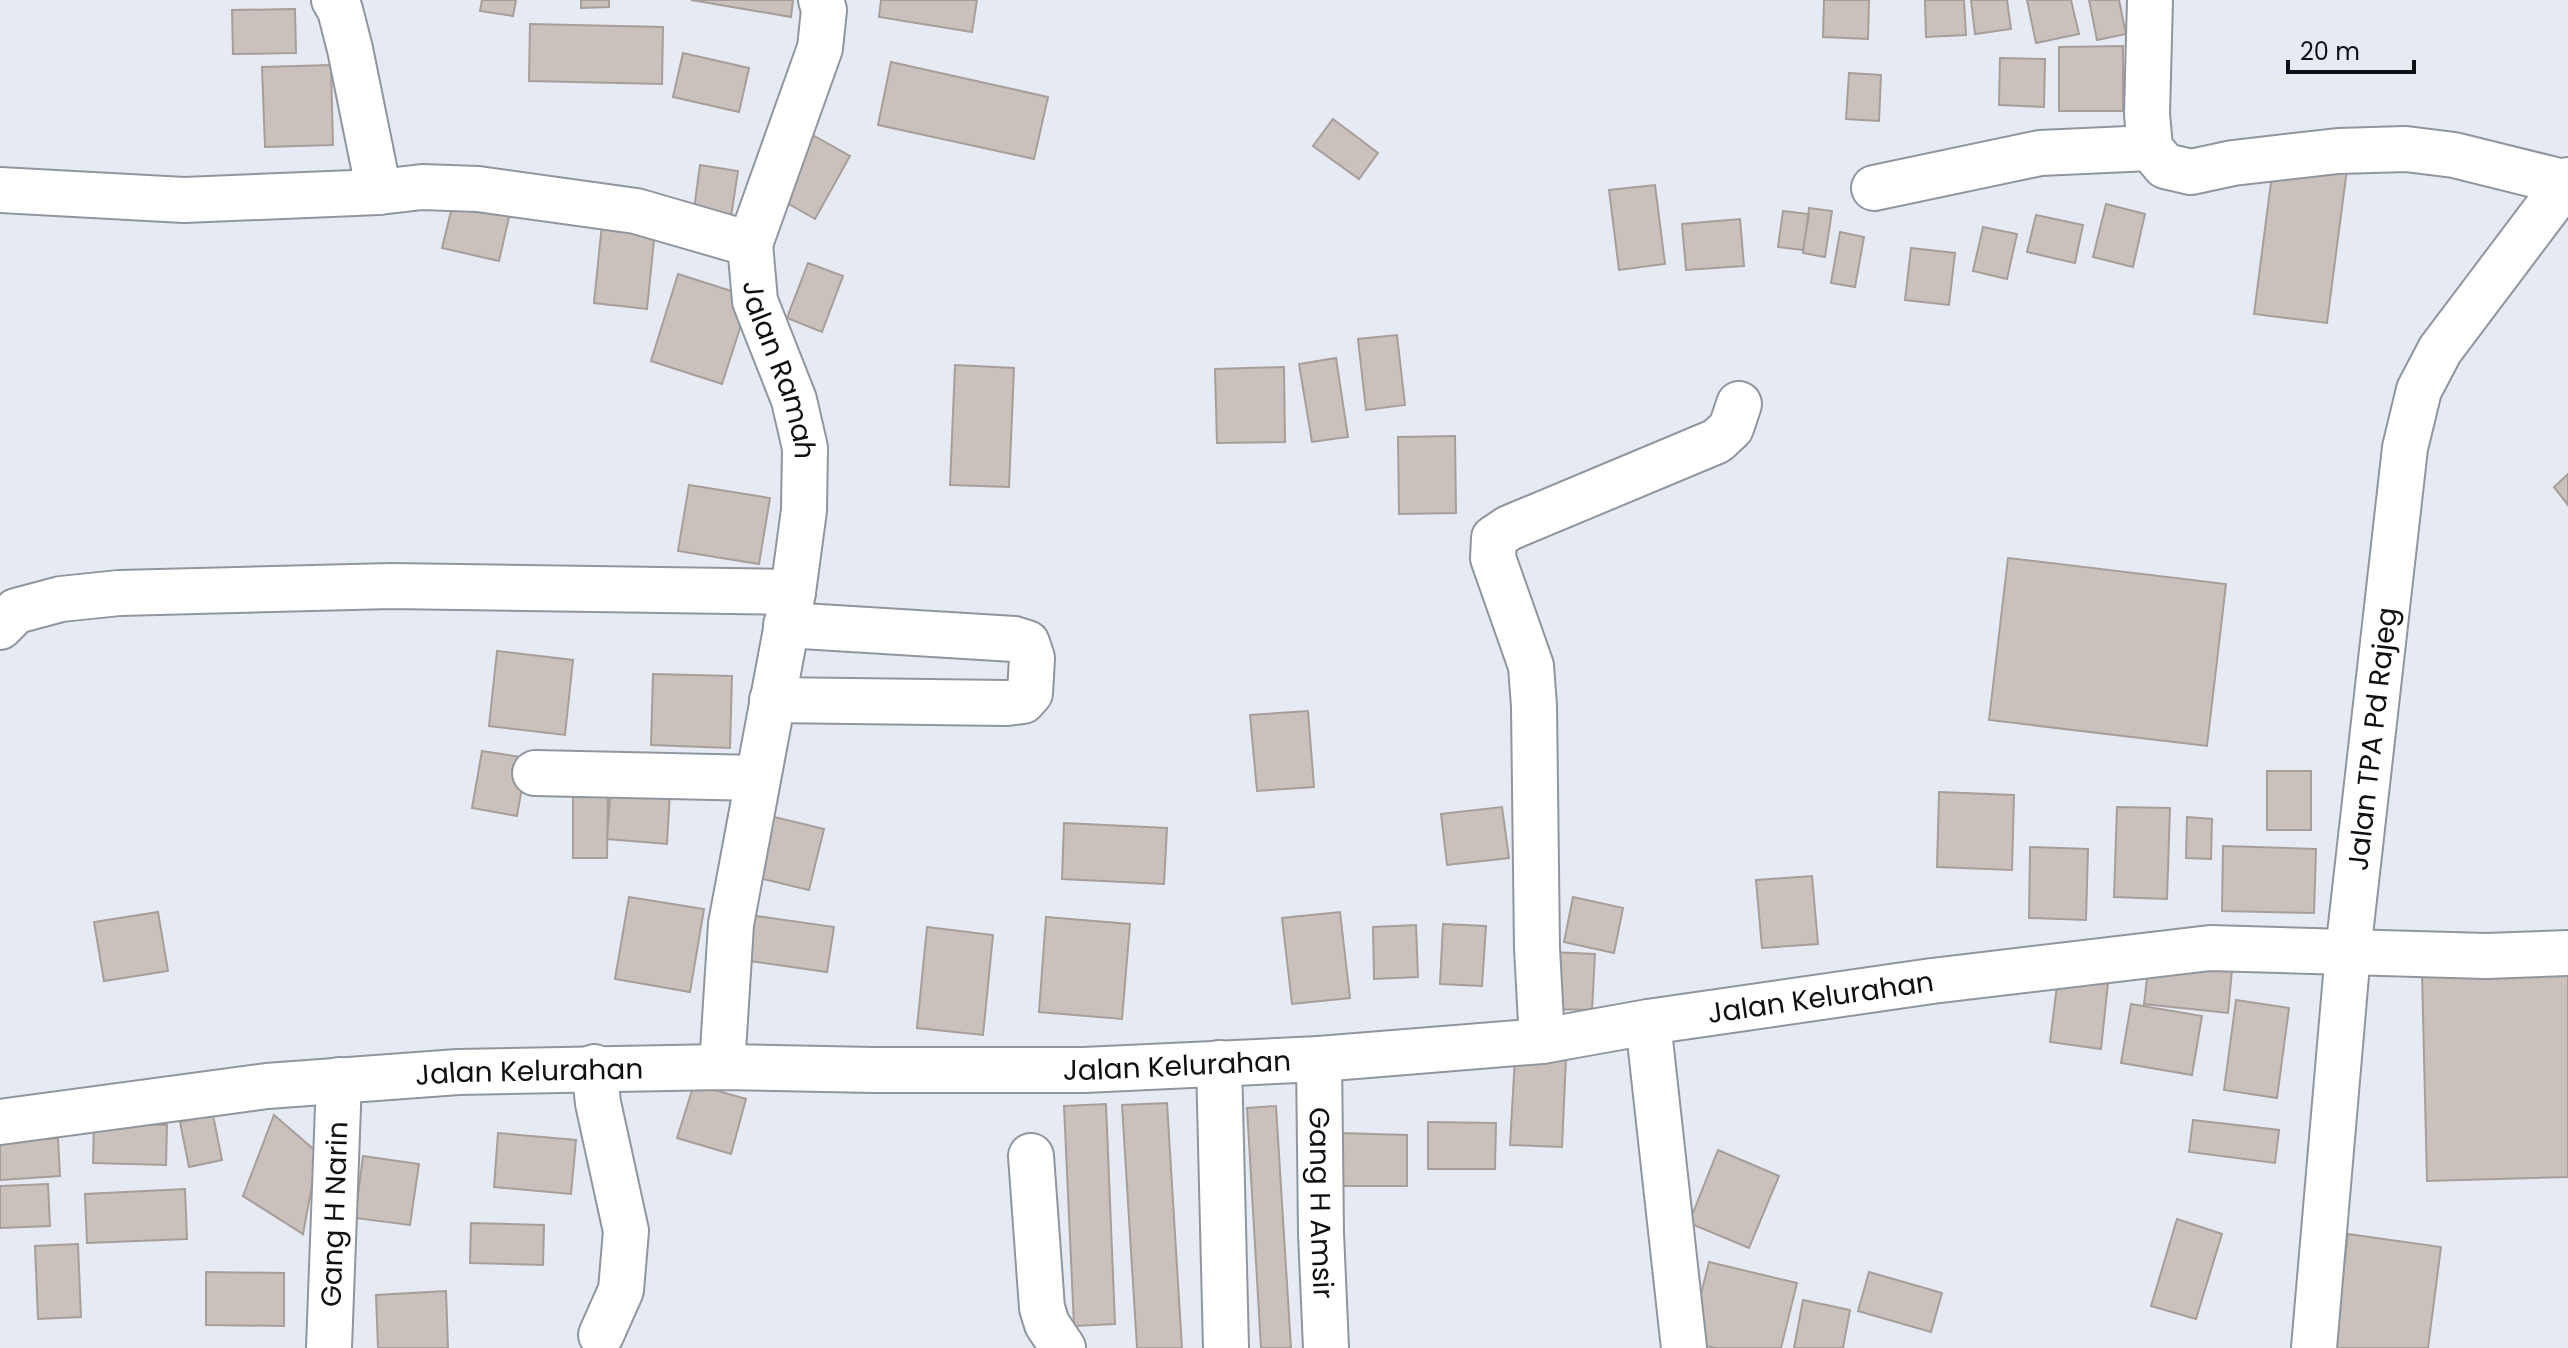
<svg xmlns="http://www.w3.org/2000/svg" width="2568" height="1348" font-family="Poppins,sans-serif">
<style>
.building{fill:#cac1bd;stroke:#a79e9a;stroke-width:2}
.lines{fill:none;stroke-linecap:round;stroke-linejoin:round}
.minor-casing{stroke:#90969d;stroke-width:48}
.minor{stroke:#fff;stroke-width:44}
.labels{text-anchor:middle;stroke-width:8;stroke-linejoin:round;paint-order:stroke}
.street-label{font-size:28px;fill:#0e1013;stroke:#e6ebf3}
</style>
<rect width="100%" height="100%" fill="#e6ebf3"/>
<path class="building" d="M482,0h34l-3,16 -33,-5z
M581,0h28v7l-28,1z
M691,0h102l-2,17z
M881,0h96l-5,32 -93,-15z
M1824,0h45l-1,39 -45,-2z
M1925,0h39l2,35 -40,2z
M1971,0h36l4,29 -36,5z
M2027,0h44l8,34 -43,9z
M2089,0h30l7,34 -29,6z
M295,9l1,44 -63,1 -1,-44z
M530,24l133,3 -1,57 -133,-3z
M2123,46v65h-64v-64z
M683,53l66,15 -10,44 -66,-15z
M2000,58l45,1 -1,48 -45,-2z
M891,62l157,35 -14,62 -156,-34z
M331,65l2,80 -68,2 -3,-80z
M1849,73l32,2 -2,46 -33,-2z
M1333,119l45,34 -19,26 -46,-33z
M809,133l41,23 -35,63 -42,-24z
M2274,159l73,10 -20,154 -73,-9z
M700,165l38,6 -8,52 -37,-6z
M1655,185l10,79 -46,6 -10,-80z
M455,195l56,13 -12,53 -57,-13z
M2106,204l39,10 -12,53 -40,-10z
M1809,208l23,3 -7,46 -22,-4z
M1783,211l26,3 -6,36 -25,-3z
M2036,215l47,10 -8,38 -48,-11z
M1740,219l4,47 -58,4 -4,-46z
M602,224l53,6 -8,79 -53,-6z
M1983,227l34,7 -10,45 -34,-8z
M1840,232l24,5 -9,50 -24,-4z
M1911,248l44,5 -6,52 -44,-5z
M808,263l35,13 -21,56 -35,-14z
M678,274l72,23 -28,87 -71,-23z
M1397,335l8,70 -39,5 -8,-71z
M1336,358l12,79 -36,5 -13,-78z
M955,365l59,3 -5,119 -59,-2z
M1284,367l1,75 -68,1 -2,-74z
M1455,436l1,77 -57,1 -1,-77z
M2568,474v31l-14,-18z
M689,485l81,13 -11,66 -81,-13z
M2008,558l218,26 -19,162 -218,-26z
M497,651l76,9 -8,75 -76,-9z
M653,674l79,2 -2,72 -79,-3z
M1308,711l6,76 -57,4 -7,-76z
M482,751l45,7 -10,58 -45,-8z
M2267,771h44v59h-44z
M611,786l59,5 -3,53 -60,-5z
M573,790h35l-1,68h-34z
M1939,792l75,3 -2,75 -75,-3z
M1502,807l7,51 -62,7 -6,-51z
M2117,807l53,1 -3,91 -53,-2z
M770,816l54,13 -15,61 -54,-13z
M2187,817l25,2 -1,40 -25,-1z
M1064,823l103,5 -3,56 -102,-5z
M2223,846l93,3 -2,64 -92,-2z
M2030,847l58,2 -2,71 -57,-2z
M1812,876l6,68 -56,4 -6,-68z
M629,897l75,12 -14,83 -75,-13z
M1573,897l50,11 -9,45 -50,-11z
M158,912l10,59 -64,10 -10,-59z
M1340,912l10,86 -58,6 -10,-86z
M749,915l85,12 -7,45 -85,-12z
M1046,917l84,7 -8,95 -83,-7z
M1443,924l43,2 -4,60 -42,-2z
M1416,925l2,52 -44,2 -1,-52z
M927,927l66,8 -10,100 -66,-7z
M1549,952l46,2 -3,56 -46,-1z
M2149,961l83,9 -4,43 -84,-9z
M2568,968v209l-141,4 -5,-209z
M2058,977l50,6 -7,66 -51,-7z
M2236,1000l53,8 -12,90 -53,-8z
M2131,1004l71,12 -10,59 -71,-12z
M1515,1057l51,2 -4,88 -52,-2z
M694,1084l52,15 -15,55 -54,-16z
M1167,1103l15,245h-45l-15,-243z
M1106,1104l9,220 -41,2 -10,-220z
M1276,1106l15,242h-30l-14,-240z
M213,1115l9,45 -33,7 -9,-45z
M274,1115l44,38 -15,81 -60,-38z
M2193,1120l86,10 -4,33 -86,-11z
M1428,1122l68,1 -1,46h-67z
M94,1123l73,2 -1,40 -73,-2z
M498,1133l78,7 -5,54 -77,-7z
M1339,1133l68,2v51h-69z
M58,1138l2,38 -60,4v-38z
M1718,1150l61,26 -30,72 -60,-25z
M363,1156l56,8 -9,61 -55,-7z
M48,1184l2,42 -50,2v-42z
M185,1189l2,50 -100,4 -2,-49z
M2177,1219l45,15 -26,85 -45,-13z
M471,1223l73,2 -1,40 -73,-2z
M2348,1234l93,13 -13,101h-94z
M78,1244l3,73 -43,2 -3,-73z
M1709,1262l88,21 -16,65h-66l-26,-6z
M206,1272l78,1v53l-78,-1z
M1869,1272l73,21 -11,39 -73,-21z
M446,1291l2,57h-70l-2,-53z
M1803,1300l47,10 -7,38h-49z"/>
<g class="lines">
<g class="minor-casing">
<g id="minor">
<path id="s1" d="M334,0l6,10 10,39 29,143 43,-5 56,2 158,22 114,33 5,57 39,99 11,48 -1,62 -11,82 -62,332 -9,143"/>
<path d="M2150,0l-3,114 3,34 15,18 26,6 42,-9 105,-12 68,-2 48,6 113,28"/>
<path d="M1874,188l166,-35 110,-5"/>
<path d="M0,190l184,10 195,-8"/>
<path d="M750,244l70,-196 4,-38 -3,-10"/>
<path d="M0,627l16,-16 45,-12 58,-6 272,-7 402,6"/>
<path d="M772,700l235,3 16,-2 7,-8 2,-35 -5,-15 -13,-4 -228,-14"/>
<path d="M535,773l223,5"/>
<path d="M1648,1022l36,326"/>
<path d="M1542,1041l-5,-93 -3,-242 -3,-40 -38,-108 1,-20 15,-10 208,-87 14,-13 8,-24"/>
<path id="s2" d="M1319,1059l2,174 5,115"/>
<path d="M1219,1063l7,285"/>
<path d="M594,1067l4,36 28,128 -5,59 -20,45"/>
<path id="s3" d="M0,1122l267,-36 191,-14 264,-5 151,3h211l235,-11 223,-18 106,-19 284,-41 278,-33 276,8 82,-3"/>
<path d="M1031,1156l11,152 5,16 16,24"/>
<path id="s4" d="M329,1348l10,-268"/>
<path id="s5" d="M2314,1348l34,-396 57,-504 14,-58 21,-40 128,-170"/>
</g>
</g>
<use href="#minor" class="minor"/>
</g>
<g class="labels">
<g class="street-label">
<text dy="10" stroke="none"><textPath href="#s1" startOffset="706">Jalan Ramah</textPath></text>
<text dy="10" stroke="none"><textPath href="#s5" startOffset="612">Jalan TPA Pd Rajeg</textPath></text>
<text dy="10" stroke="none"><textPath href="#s3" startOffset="1828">Jalan Kelurahan</textPath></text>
<text dy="10" stroke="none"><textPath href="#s3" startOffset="1180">Jalan Kelurahan</textPath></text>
<text dy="10" stroke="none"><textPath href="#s3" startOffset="532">Jalan Kelurahan</textPath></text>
<text dy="10" stroke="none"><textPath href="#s2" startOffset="144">Gang H Amsir</textPath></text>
<text dy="10" stroke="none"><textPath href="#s4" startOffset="134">Gang H Narin</textPath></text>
</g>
</g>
<path d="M2288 60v12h126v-12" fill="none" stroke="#0e1013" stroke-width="4"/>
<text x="2300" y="60" font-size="24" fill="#0e1013" stroke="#e6ebf3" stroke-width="6" paint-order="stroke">20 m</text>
</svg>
